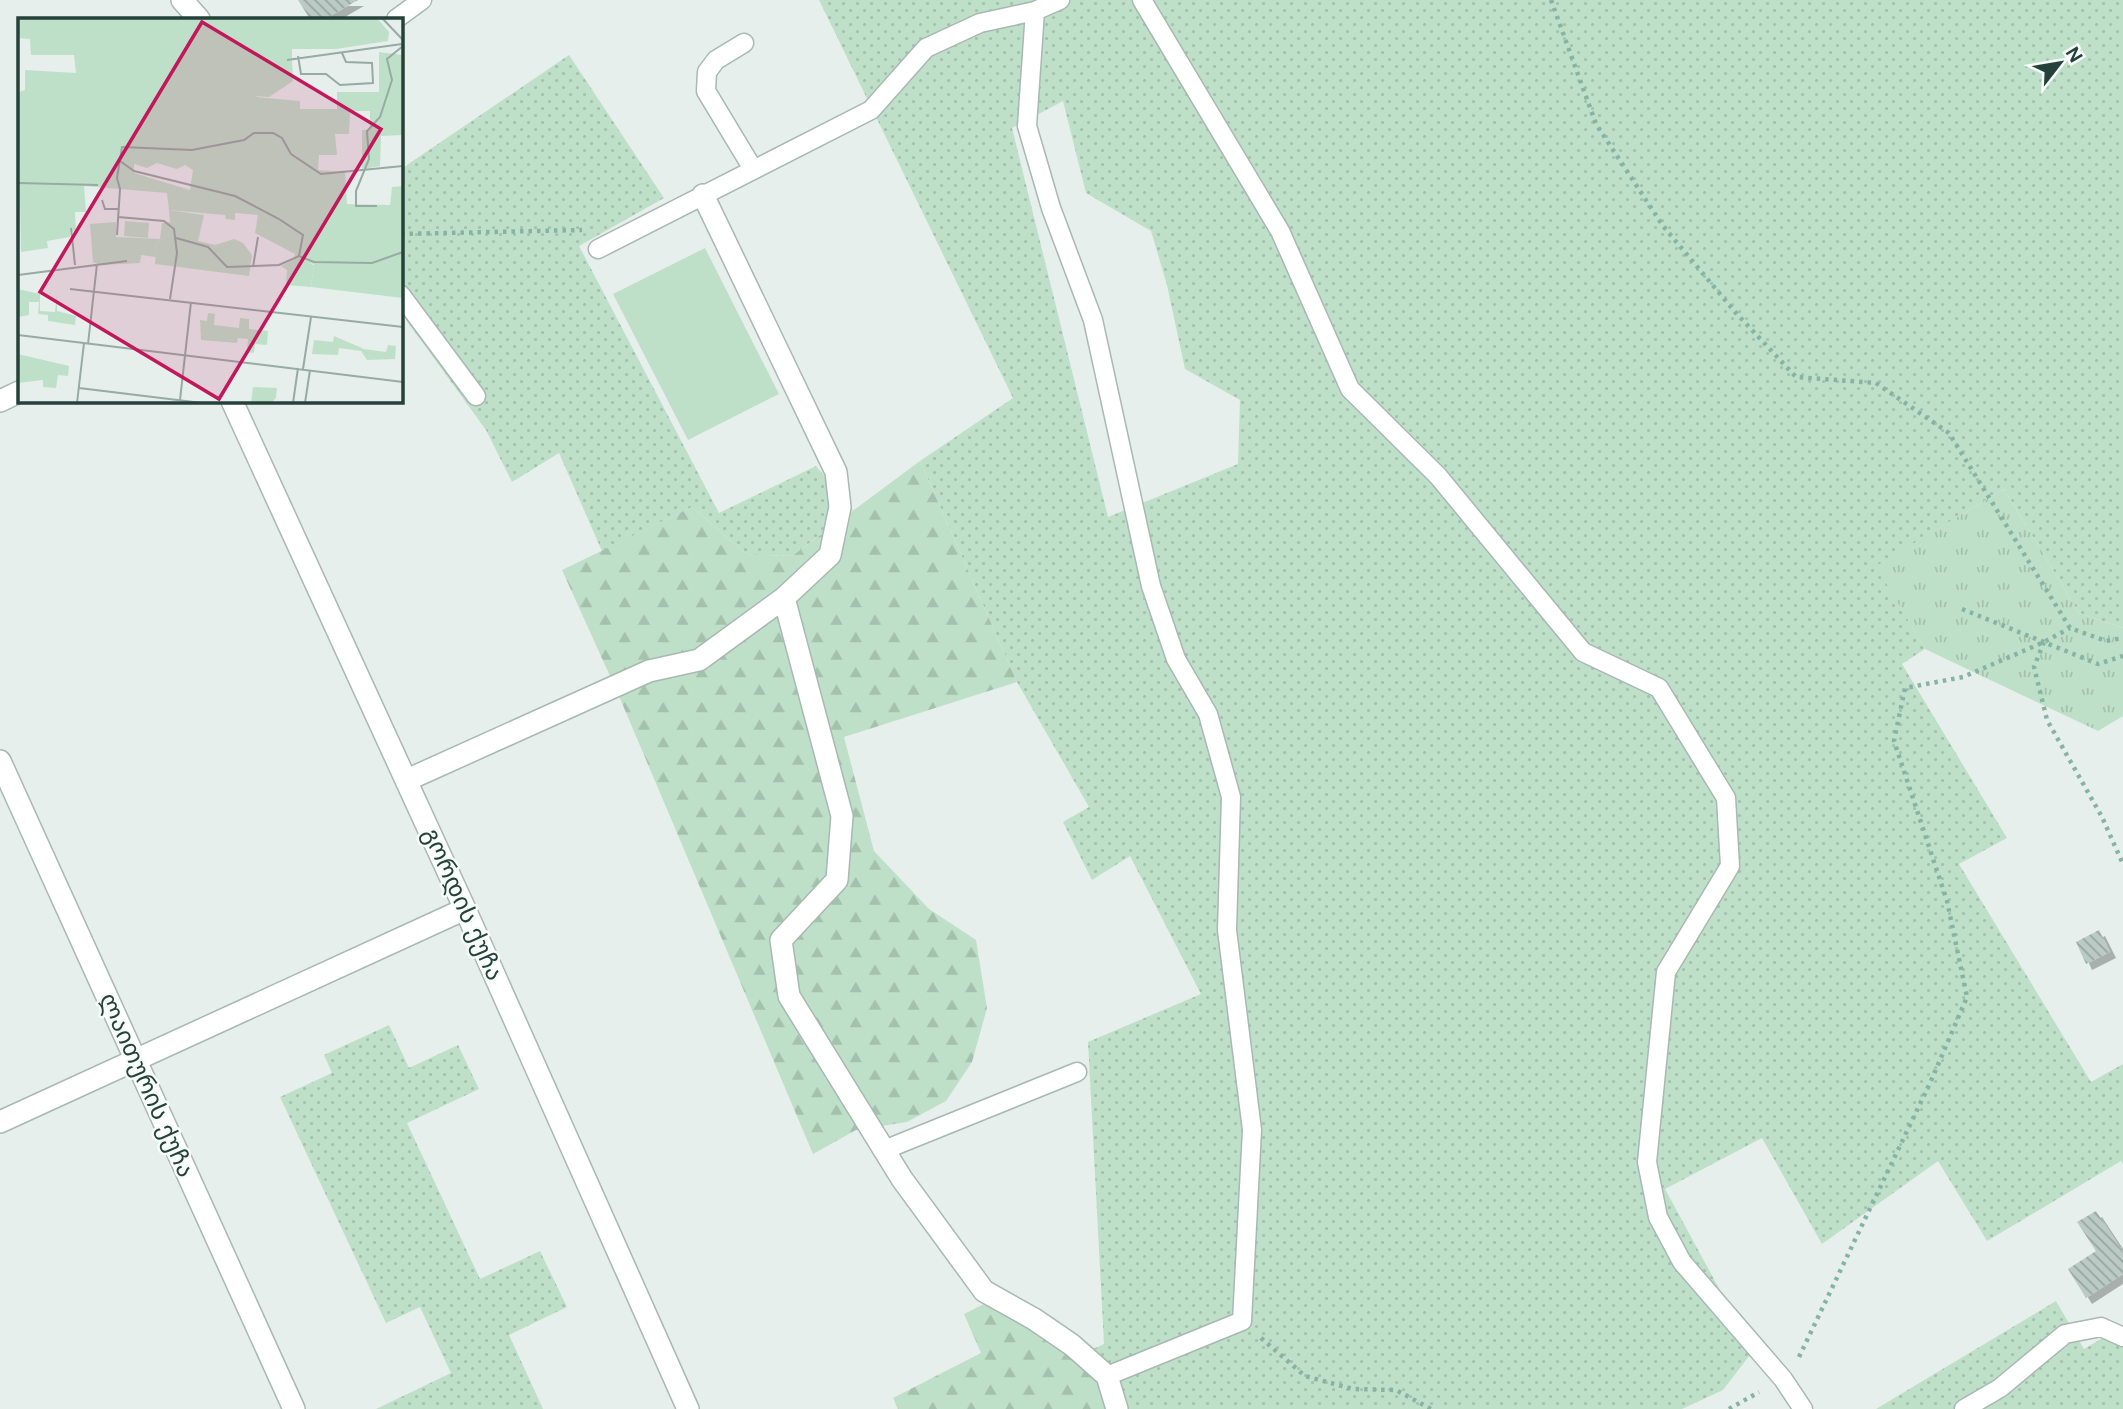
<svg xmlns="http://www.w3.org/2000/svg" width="2123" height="1409" font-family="'DM Sans','Noto Sans Georgian',sans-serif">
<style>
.grass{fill:url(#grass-dots);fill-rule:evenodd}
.forest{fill:url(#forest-firs)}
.park{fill:url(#park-tufts)}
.pitch{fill:#bfe0c8}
.building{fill:url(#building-back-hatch);filter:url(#shadow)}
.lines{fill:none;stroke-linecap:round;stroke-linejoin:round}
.service-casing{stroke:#a8b8b2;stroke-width:21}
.minor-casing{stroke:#a8b8b2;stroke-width:24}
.path{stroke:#86b3a5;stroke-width:4.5;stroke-dasharray:3.5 5;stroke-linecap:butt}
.service{stroke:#fff;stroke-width:18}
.minor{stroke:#fff;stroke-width:21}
.labels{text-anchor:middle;stroke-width:5;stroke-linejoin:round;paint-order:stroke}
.street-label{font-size:24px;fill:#24423a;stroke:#f7fbf9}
.inset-road{fill:none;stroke:#98aaa4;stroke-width:2}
.view{fill:#c2185b;fill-opacity:0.15;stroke:#c2185b;stroke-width:3.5}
.inset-edge{fill:none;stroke:#24423a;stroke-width:3.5}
</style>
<defs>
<pattern id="grass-dots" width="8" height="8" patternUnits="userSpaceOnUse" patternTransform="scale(1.75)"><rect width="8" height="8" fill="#bfe0c8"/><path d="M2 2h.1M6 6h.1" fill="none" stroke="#a4c1ad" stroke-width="1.8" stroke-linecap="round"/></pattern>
<pattern id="forest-firs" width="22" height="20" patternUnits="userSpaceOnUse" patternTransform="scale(1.75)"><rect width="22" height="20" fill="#bfe0c8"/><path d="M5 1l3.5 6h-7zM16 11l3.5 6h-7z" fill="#a4c1ad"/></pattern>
<pattern id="park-tufts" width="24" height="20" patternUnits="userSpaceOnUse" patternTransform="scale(1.75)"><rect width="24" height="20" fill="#bfe0c8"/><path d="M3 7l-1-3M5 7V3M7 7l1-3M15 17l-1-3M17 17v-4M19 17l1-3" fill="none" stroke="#a4c1ad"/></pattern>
<pattern id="building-back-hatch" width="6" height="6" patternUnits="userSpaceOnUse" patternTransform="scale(1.75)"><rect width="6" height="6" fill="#bbcac4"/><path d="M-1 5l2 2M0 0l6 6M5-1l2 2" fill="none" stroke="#98a6a0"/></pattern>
<filter id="shadow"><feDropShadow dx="6" dy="6" stdDeviation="0" flood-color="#0004"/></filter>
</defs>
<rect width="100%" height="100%" fill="#e6efeb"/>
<path class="grass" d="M819,0h1304v628l-44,-15 -75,-124 -127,77 48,83 -23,15 105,174 -48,26 132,218 32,-18v100l-2,-3 -134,80 -49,-80 -116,83 -60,-106 -97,51 88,162 -30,39 -41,19h-574l-35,-51 31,-14 -16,-302 113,-48 -71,-138 -38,24 -29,-58 26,-15 -72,-125 -97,-221 93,-63zM1063,101l23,92 65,38 16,54 18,84 55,31 -2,64 -130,53 -96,-389z
M569,55l95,143 -85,48 140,267 97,-47 37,44 -61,46 -46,-2 -54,-47 -90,44 -43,-98 -47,29 -26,-52 -85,-117v-144z
M389,1025l20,43 49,-23 21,44 -72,34 73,156 60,-28 27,56 -58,28 34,74h-167l75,-36 -31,-66 -34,16 -106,-226 52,-24 -8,-18z
M2056,1301l28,48 39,-23v83h-247z"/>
<path class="forest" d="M920,461l97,221 -173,55 30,114 55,58 47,31 11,68 -15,54 -26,39 -39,21 -51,8 -43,24 -194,-458 -57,-126 130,-63 54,47 46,2z
M984,1304l73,40 30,26 21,39h-210l-5,-11 88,-45 -17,-39z"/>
<path class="park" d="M2004,489l75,124 44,15v88l-25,15 -173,-82 -49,-83z"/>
<path class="pitch" d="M705,248l74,146 -91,46 -75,-146z"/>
<path class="building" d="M298,0h60l-33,19h-15z
M2099,930l11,22 -24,12 -10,-22z
M2096,1211l27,41v22l-37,24 -18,-29 28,-18 -19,-29z"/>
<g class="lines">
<g class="service-casing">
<path id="service" d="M1142,0l138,231 70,158 88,87 145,176 76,36 67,110 4,68 -64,106 -19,190 11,55 24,45 101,117 20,30
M1035,11l-8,115 24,82 42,112 58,266 25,73 32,55 23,83 -4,133 25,200 -10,191 -135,55
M396,19l26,-19
M744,43l-28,17 -9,12 -1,19 47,78
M598,249l273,-139 55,-62 54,-25 55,-12 25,-11
M401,295l75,101
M884,1150l193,-78
M1964,1409l36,-21 65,-54 36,-7 22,10"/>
</g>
<g class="minor-casing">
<path id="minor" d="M182,0l17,19
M0,401l19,-9
M232,401l233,508 223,500
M784,598l58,218 -5,64 -56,60 8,56 113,183 82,112 50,28 38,26 35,31 10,33
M0,761l294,648
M407,780l242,-109 50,-11 85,-62 46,-43 10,-48 -4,-35 -133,-277
M0,1122l465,-213"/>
</g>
<path class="path" d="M1551,0l45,124 67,102 73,87 60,64 80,6 73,50 121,195 36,13 17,-3
M401,234l181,-4
M1962,609l136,55 25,-8
M2044,642l-10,25 13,53 55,97 21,47
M1261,1338l44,38 48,13 43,1 35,19
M1799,1357l132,-276 36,-84 -20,-96 -53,-160 11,-53 58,-11 81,-35 26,-14
M1729,1409l30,-17"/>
<use href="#service" class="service"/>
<use href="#minor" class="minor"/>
</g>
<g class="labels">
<g class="street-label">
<text transform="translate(463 904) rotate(66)" y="8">გორდის ქუჩა</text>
<text transform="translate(147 1085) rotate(66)" y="8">ლაითურის ქუჩა</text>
</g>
</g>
<g transform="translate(18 18)">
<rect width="385" height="385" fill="#e6efeb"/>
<path d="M0,0h359l12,14 -1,9 -52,8h-44v11l-36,37 44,4v8h37v-17h42v-40l24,3v80l-22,1 -1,30 -18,3v-39h8v-19h-20l-1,23h-14l2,21h-18l-1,15 27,2 2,32 43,1 2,-18 11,-1v112l-92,-11 3,-23 -20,-5 1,-5 -40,-21 3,-18 -23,-2v7l-9,-1 -1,-4 -56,-5 -2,-17 -83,-7 2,26h-11l1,19 -6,1v5l-23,4 1,7 -27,4 -3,-160 7,-2v-20l51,3 -2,-18h-43l-1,-16 -12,-1zM139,145l20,6 8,-4 8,5 -3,20 -56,-17v-9l13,4zM98,204v15l44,2 2,-16 8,-1 1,11 -14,9 -1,15 -15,-2 -1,8 -40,2 -7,-3 -3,-38zM0,271l22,5v17l15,1 2,-18v17l19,5 -1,9 -27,-4v-6l-10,-1 1,-12h-10v13l-11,2zM190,295l7,1 -1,11 25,3 1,-10 9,1v10l19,2 -1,14 -12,-1 -1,9 -7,-1 1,-13 -10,-1 -1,5 -36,-3 -1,-20 7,1zM316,318l30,13 22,3 2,-7 8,1 -1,13 -28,1 -6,-9 -22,-3 -1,7 -26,-1 2,-14 19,2zM0,336l51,12 -1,10 -10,-1 -2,13 -13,-1v-7l-25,3zM235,369l24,1 -1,10 -5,5h-20z" fill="#bfe0c8" fill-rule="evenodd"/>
<path d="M151,192l35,5 -6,26 17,4 19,-6 9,4 9,12 -3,21 -94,-12 2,-22 14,-9zM279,240l17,7 -3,22 -25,-2 1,-15 -6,-4z" fill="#bfe0c8"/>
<path d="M274,42l1,21 -24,16 -14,-1v-22h21z" fill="#bfe0c8"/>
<path d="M107,203l24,2 -1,15 -24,-2z" fill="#bfe0c8"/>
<path class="inset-road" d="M364,0l21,22M280,38l3,18h25l14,11 33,-2 -1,-20 -26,-1 -4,-9M269,42l115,-16M102,143l14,10 101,25 44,23 24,16 -4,21M0,165l80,2M84,182l3,9h14M359,188h-21v-15l13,-32 -2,-28 13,-14 12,-37 -5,-21 16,-13M100,199l46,4 10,8 3,24 -7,46M53,210l4,37M99,217l3,-46 -3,-11 5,-31 70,3 52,-10 10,-7h19l9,5 9,16 30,20 82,-8M158,220l32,9 19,20 52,-2 20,-9 15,6 58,1 31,-11M235,249l5,-30M0,257l109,-14M52,271l333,38M0,317l385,47M70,326l9,-80M285,351l8,-52M61,370l123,15M162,382l11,-98M59,385l7,-60M275,385l5,-35M287,385l5,-33"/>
<path class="view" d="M184,4l179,107 -162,270 -179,-107z"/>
<rect width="385" height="385" class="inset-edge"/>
</g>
<g transform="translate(2060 63) rotate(59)" stroke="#f7fbf9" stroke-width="5" paint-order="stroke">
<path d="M0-5L12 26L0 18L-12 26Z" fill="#24423a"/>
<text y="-10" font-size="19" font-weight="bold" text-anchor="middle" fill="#24423a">N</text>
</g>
</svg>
